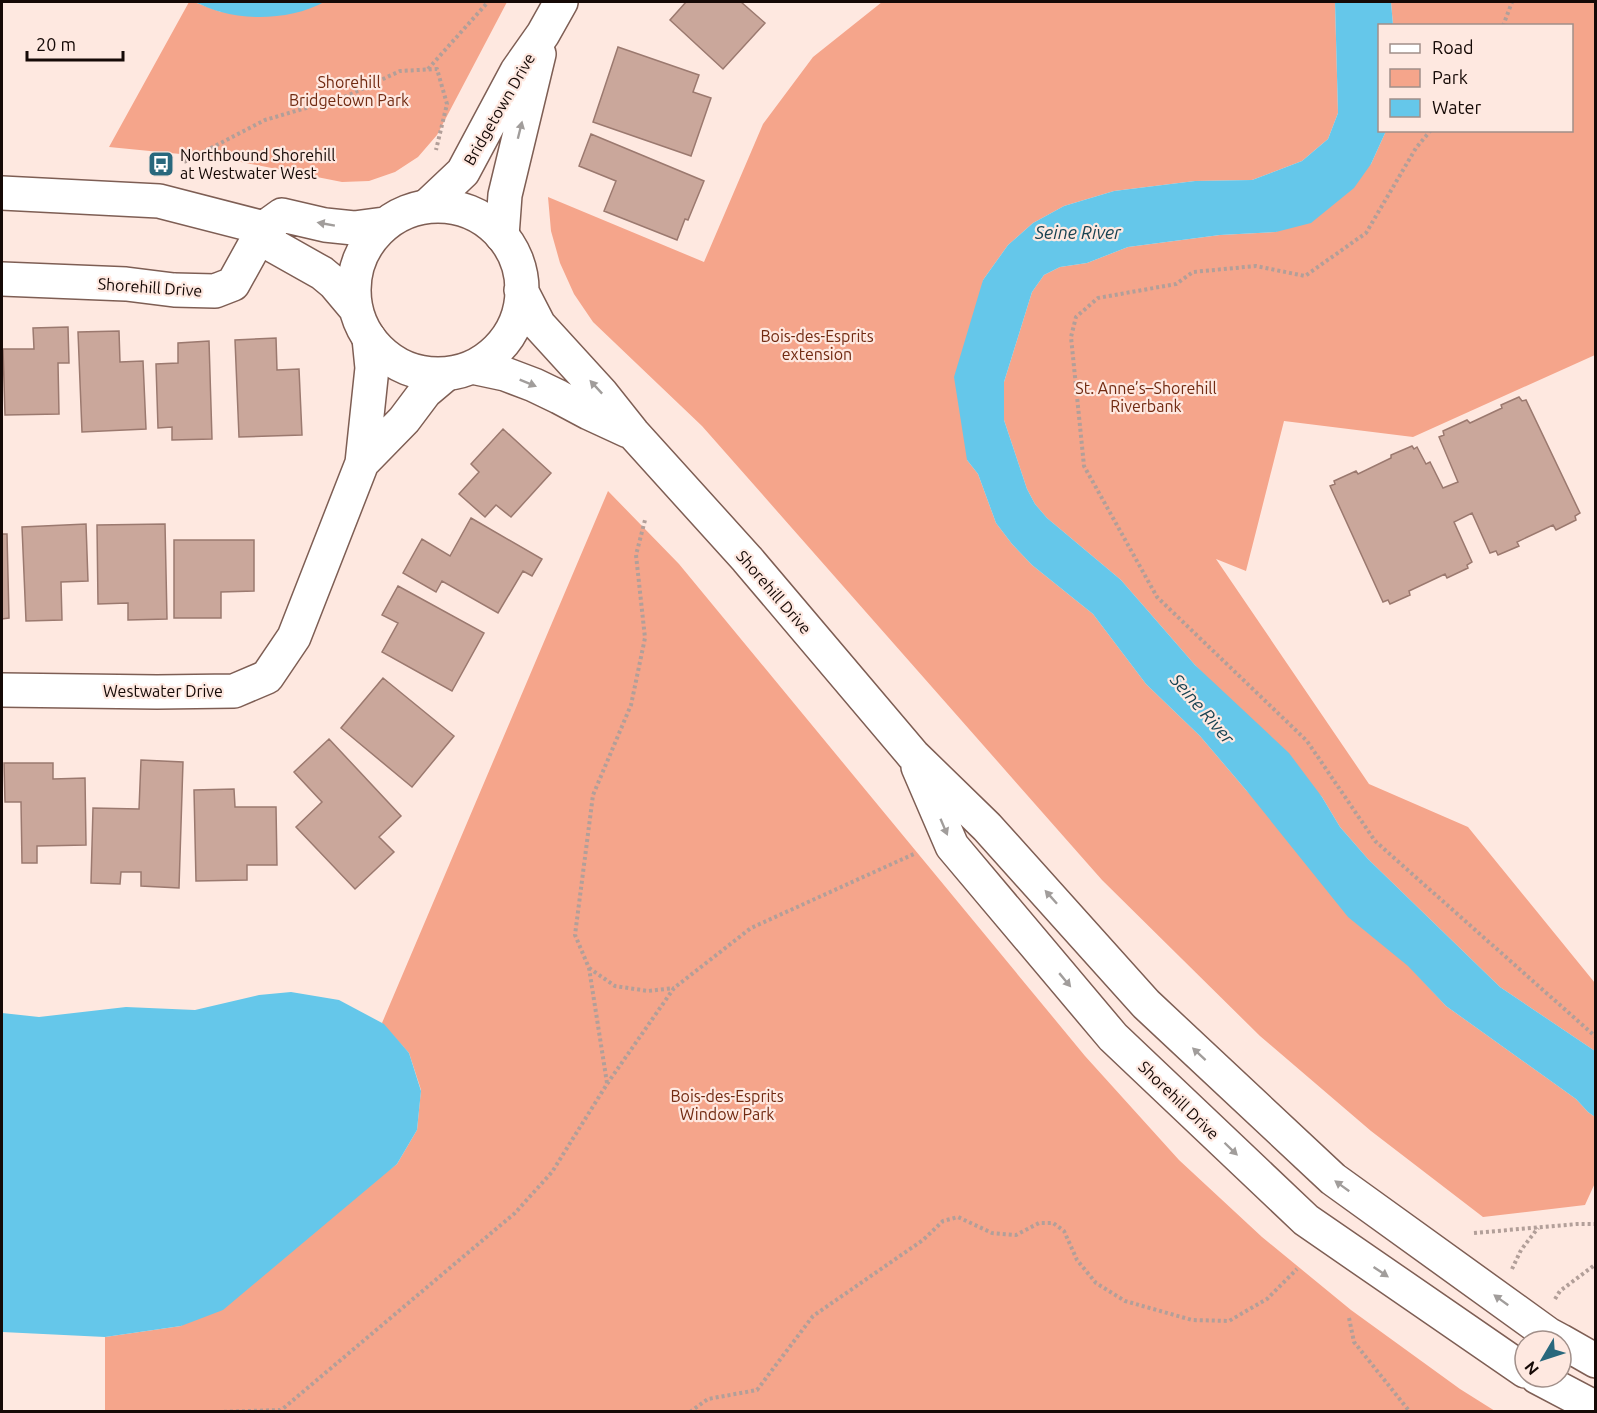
<svg xmlns="http://www.w3.org/2000/svg" width="1597" height="1413" font-family="Ubuntu,sans-serif">
<style>
.green{fill:#f5a58b}
.water{fill:#65c7ea}
.building{fill:#caa79b;stroke:#9b796f;stroke-width:1.5}
.lines{fill:none;stroke-linecap:round;stroke-linejoin:round}
.minor-casing{stroke:#7e5e54;stroke-width:36}
.tertiary-casing{stroke:#7e5e54;stroke-width:36}
.path{stroke:#b29f99;stroke-width:4;stroke-dasharray:3 3;stroke-linecap:butt}
.minor{stroke:#fff;stroke-width:33}
.tertiary{stroke:#fff;stroke-width:33}
.oneway{fill:#a19d9b}
.labels{text-anchor:middle;stroke-width:4.5;stroke-linejoin:round;paint-order:stroke}
.park-label{font-size:16px;fill:#712a11;stroke:#fee8e0}
.street-label{font-size:16px;fill:#150906;stroke:#fee8e0}
.poi-label{font-size:16px;fill:#150906;stroke:#fee8e0;text-anchor:start}
.water-label{font-size:18px;font-style:italic;fill:#184352;stroke:#fee8e0}
</style>
<rect width="100%" height="100%" fill="#fee8e0"/>
<path class="green" d="M189,2h5l27,10 67,2 36,-12h183l-70,133 -19,22 -23,15 -26,9 -27,1 -121,-24 -112,-11z
M882,2h453l3,111 -10,26 -26,22 -50,19 -57,1 -81,10 -50,15 -31,17 -25,22 -25,35 -16,180 11,14 18,49 16,21 20,21 61,49 53,70 54,52 46,54 200,216 130,93 12,13 7,5v66l-10,22 -102,12 -112,-86 -111,-95 -158,-156 -400,-454 -109,-104 -19,-28 -14,-31 -9,-32 -3,-34 156,65 59,-138 50,-67z
M1391,2h204v353l-182,82 -129,-16 -38,150 -30,-12 153,225 99,43 127,156v68l-95,-64 -132,-128 -28,-32 -18,-30 -127,-132 -74,-85 -74,-62 -12,-14 -8,-15 -23,-69v-38l28,-90 12,-17 16,-8 27,-4 41,-16 92,-12 56,-3 95,-68 15,-33 186,-1v-104l-179,-1z
M608,491l71,73 406,492 94,104 83,77 89,73 109,79 35,22 -1390,1v-75l76,-11 216,-162 20,-34 4,-40 -12,-37 -27,-30z"/>
<path class="water" d="M194,2h130c-28,16 -72,19 -103,10 -9,-2 -18,-7 -27,-10z
M1335,2h56l2,23 -13,1v104l6,1 -15,33 -17,24 -43,35 -35,9 -56,3 -92,12 -41,16 -27,4 -16,8 -12,17 -28,90v38l23,69 8,15 12,14 74,62 74,85 94,88 33,44 18,30 28,32 132,128 95,64v66l-7,-5 -12,-13 -130,-93 -38,-40 -60,-49 -102,-127 -46,-54 -54,-52 -53,-70 -61,-49 -20,-21 -16,-21 -18,-49 -11,-14 -13,-83 29,-97 25,-35 25,-22 31,-17 50,-15 81,-10 57,-1 50,-19 26,-22 10,-26z
M291,992l48,8 45,24 25,29 12,38 -4,39 -20,34 -174,146 -42,16 -76,11 -103,-5v-319l37,4 87,-10 69,3 64,-15z"/>
<path class="building" d="M685,2h56l24,21 -42,46 -53,-49 16,-18z
M618,47l81,28 -6,17 18,6 -20,58 -98,-34z
M591,134l113,47 -16,39 -3,-1 -8,21 -73,-29 12,-30 -37,-15z
M68,327l1,36h-11l1,51 -54,1 -2,-66h31l-1,-21z
M119,331l1,31 23,-1 3,68 -64,3 -4,-100z
M276,338l1,32 22,-1 3,66 -63,2 -4,-97z
M209,341l3,98 -40,1v-13l-14,1 -2,-64 22,-1v-20z
M1519,397l3,4 4,-1 54,113 -5,3 1,4 -20,10 -3,-5 -36,17 2,4 -21,9 -2,-4 -6,2 -18,-40 -18,9 18,40 -5,3 1,3 -21,10 -2,-4 -36,17 1,4 -20,9 -2,-4 -5,2 -53,-116 5,-2 -1,-3 22,-10 2,3 33,-16v-3l21,-9 2,3 3,-2 9,17 4,-2 13,26 15,-6 -19,-45 5,-2 -1,-4 24,-11 3,3 32,-15 -1,-3z
M503,429l48,44 -40,44 -15,-12 -11,12 -26,-23 20,-22 -8,-8z
M471,518l71,41 -10,17 -9,-5 -25,42 -56,-32 -6,11 -33,-19 19,-34 28,17z
M86,524l2,57 -27,1 1,38 -36,1 -4,-94z
M165,524l2,95 -39,1v-17l-30,1 -1,-79z
M2,534h5l2,84 -7,1z
M174,540h80v51l-33,1v26h-47z
M398,586l86,47 -32,58 -70,-39 16,-29 -16,-8z
M383,678l71,58 -42,51 -71,-59z
M329,739l72,77 -22,21 15,15 -39,37 -59,-62 26,-25 -28,-30z
M141,760l42,2 -4,126 -38,-2v-14h-20l-1,12 -29,-1 2,-75 46,1z
M4,763h49v16l32,-1 1,67 -49,1v17h-15l-1,-61h-16z
M234,789l1,18h41l1,58h-30v15l-51,1 -2,-91z"/>
<g class="lines">
<g class="minor-casing">
<path id="minor" d="M427,206l36,-34 54,-101 26,-37 18,-32
M502,236l3,-41 34,-141
M2,279l124,5 48,6 41,1 18,-7 31,-56
M362,463l42,-43 21,-28 19,-16
M2,690l155,2 77,-1 33,-14 27,-40 68,-174 10,-95 -3,-30"/>
</g>
<g class="tertiary-casing">
<path id="tertiary" d="M2,193l157,8 105,27 10,18 48,27 12,10 21,25
M354 290a84 84 0 1 1 168 0a84 84 0 1 1-168 0Z
M264,228l18,-13 43,10 29,3 30,-4
M521,290l18,35 63,69 31,39 114,126 166,196 74,72 159,177 187,175 215,155 13,7
M472,367l33,7 29,11 25,12 30,16 39,18
M918,767l34,79 161,191 193,183 219,151
M1561,1341l35,20
M1537,1377l59,31"/>
</g>
<path class="path" d="M1503,26l9,-24
M428,69l60,-67
M1431,130l-15,18 -50,85 -61,43 -49,-10 -63,6 -17,12 -78,14 -22,19 -5,20 13,129 73,131 150,144 68,100 221,196
M184,162l81,-42 82,-24 53,-25 37,-2 10,35 -11,46
M589,968l26,18 33,5 26,-3
M607,1083l-18,-115 -14,-33 18,-140 38,-90 14,-67 -9,-83 9,-35
M1474,1233l103,-9h19
M1512,1269l9,-19 17,-22
M1555,1299l5,-8 36,-27
M1349,1318l5,24 56,70
M218,1412l62,-2
M279,1412l236,-199 37,-41 55,-88 67,-96 77,-60 165,-75
M690,1412l18,-13 49,-9 56,-74 110,-76 20,-19 15,-4 34,16 24,2 23,-12h14l11,8 13,29 19,23 29,18 67,19 37,1 38,-22 30,-30"/>
<use href="#minor" class="minor"/>
<use href="#tertiary" class="tertiary"/>
</g>
<defs><path id="oneway-solid" d="M-6-.8H1V-3.2L6.5 0L1 3.2V.8H-6Z" transform="scale(1.5)"/></defs>
<g class="oneway">
<use href="#oneway-solid" transform="translate(520 130) rotate(-76)"/>
<use href="#oneway-solid" transform="translate(326 224) rotate(-170)"/>
<use href="#oneway-solid" transform="translate(528 383) rotate(22)"/>
<use href="#oneway-solid" transform="translate(596 387) rotate(-133)"/>
<use href="#oneway-solid" transform="translate(944 827) rotate(67)"/>
<use href="#oneway-solid" transform="translate(1051 897) rotate(-132)"/>
<use href="#oneway-solid" transform="translate(1065 980) rotate(50)"/>
<use href="#oneway-solid" transform="translate(1199 1054) rotate(-137)"/>
<use href="#oneway-solid" transform="translate(1231 1149) rotate(44)"/>
<use href="#oneway-solid" transform="translate(1342 1186) rotate(-144)"/>
<use href="#oneway-solid" transform="translate(1381 1272) rotate(34)"/>
<use href="#oneway-solid" transform="translate(1501 1300) rotate(-144)"/>
</g>
<defs>
<g id="bus-square" transform="scale(1.35)"><rect x="-9" y="-9" width="18" height="18" rx="4" fill="#29687d" stroke="#fee8e0"/><path d="M-5-6H5V4H4V6H2V4H-2V6H-4V4H-5ZM-3.5-4V0h7V-4ZM-3.5 1.2v1.5H-2V1.2ZM2 1.2v1.5H3.5V1.2Z" fill="#fff"/></g>
</defs>
<g fill-rule="evenodd">
<use href="#bus-square" x="161" y="164"/>
</g>
<g class="labels">
<g class="park-label">
<text x="349" y="88">Shorehill<tspan x="349" dy="18">Bridgetown Park</tspan></text>
<text x="817" y="342">Bois-des-Esprits<tspan x="817" dy="18">extension</tspan></text>
<text x="1146" y="394">St. Anne’s–Shorehill<tspan x="1146" dy="18">Riverbank</tspan></text>
<text x="727" y="1102">Bois-des-Esprits<tspan x="727" dy="18">Window Park</tspan></text>
</g>
<g class="street-label">
<text transform="translate(499 109) rotate(-60)" y="6">Bridgetown Drive</text>
<text transform="translate(150 287) rotate(4)" y="6">Shorehill Drive</text>
<text transform="translate(774 592) rotate(49)" y="6">Shorehill Drive</text>
<text x="163" y="697">Westwater Drive</text>
<text transform="translate(1179 1100) rotate(44)" y="6">Shorehill Drive</text>
</g>
<g class="poi-label">
<text x="180" y="161">Northbound Shorehill<tspan x="180" dy="18">at Westwater West</tspan></text>
</g>
<g class="water-label">
<text x="1078" y="239">Seine River</text>
<text transform="translate(1202 709) rotate(49)" y="6">Seine River</text>
</g>
</g>
<rect width="1597" height="1413" fill="none" stroke="#150906" stroke-width="6"/>
<rect x="1378" y="24" width="195" height="108" fill="#fee8e0" stroke="#a18f89" stroke-width="1.5"/>
<rect x="1390" y="44" width="30" height="9" fill="#ffffff" stroke="#a18f89" stroke-width="1.5"/>
<text x="1432" y="54" font-size="18" fill="#150906">Road</text>
<rect x="1390" y="69" width="30" height="18" fill="#f5a58b" stroke="#a18f89" stroke-width="1.5"/>
<text x="1432" y="84" font-size="18" fill="#150906">Park</text>
<rect x="1390" y="99" width="30" height="18" fill="#65c7ea" stroke="#a18f89" stroke-width="1.5"/>
<text x="1432" y="114" font-size="18" fill="#150906">Water</text>
<g transform="translate(1543 1359) rotate(231)"><circle r="28" fill="#fee8e0" stroke="#a18f89" stroke-width="1.5"/>
<path d="M0-4.5L10 22L0 15L-10 22Z" fill="#29687d"/>
<text y="-9" font-size="16" font-weight="bold" text-anchor="middle" fill="#150906">N</text>
</g>
<path d="M27 51v9h96v-9" fill="none" stroke="#150906" stroke-width="3"/>
<text x="36" y="51" font-size="18" fill="#150906" stroke="#fee8e0" stroke-width="4.5" paint-order="stroke">20 m</text>
</svg>
